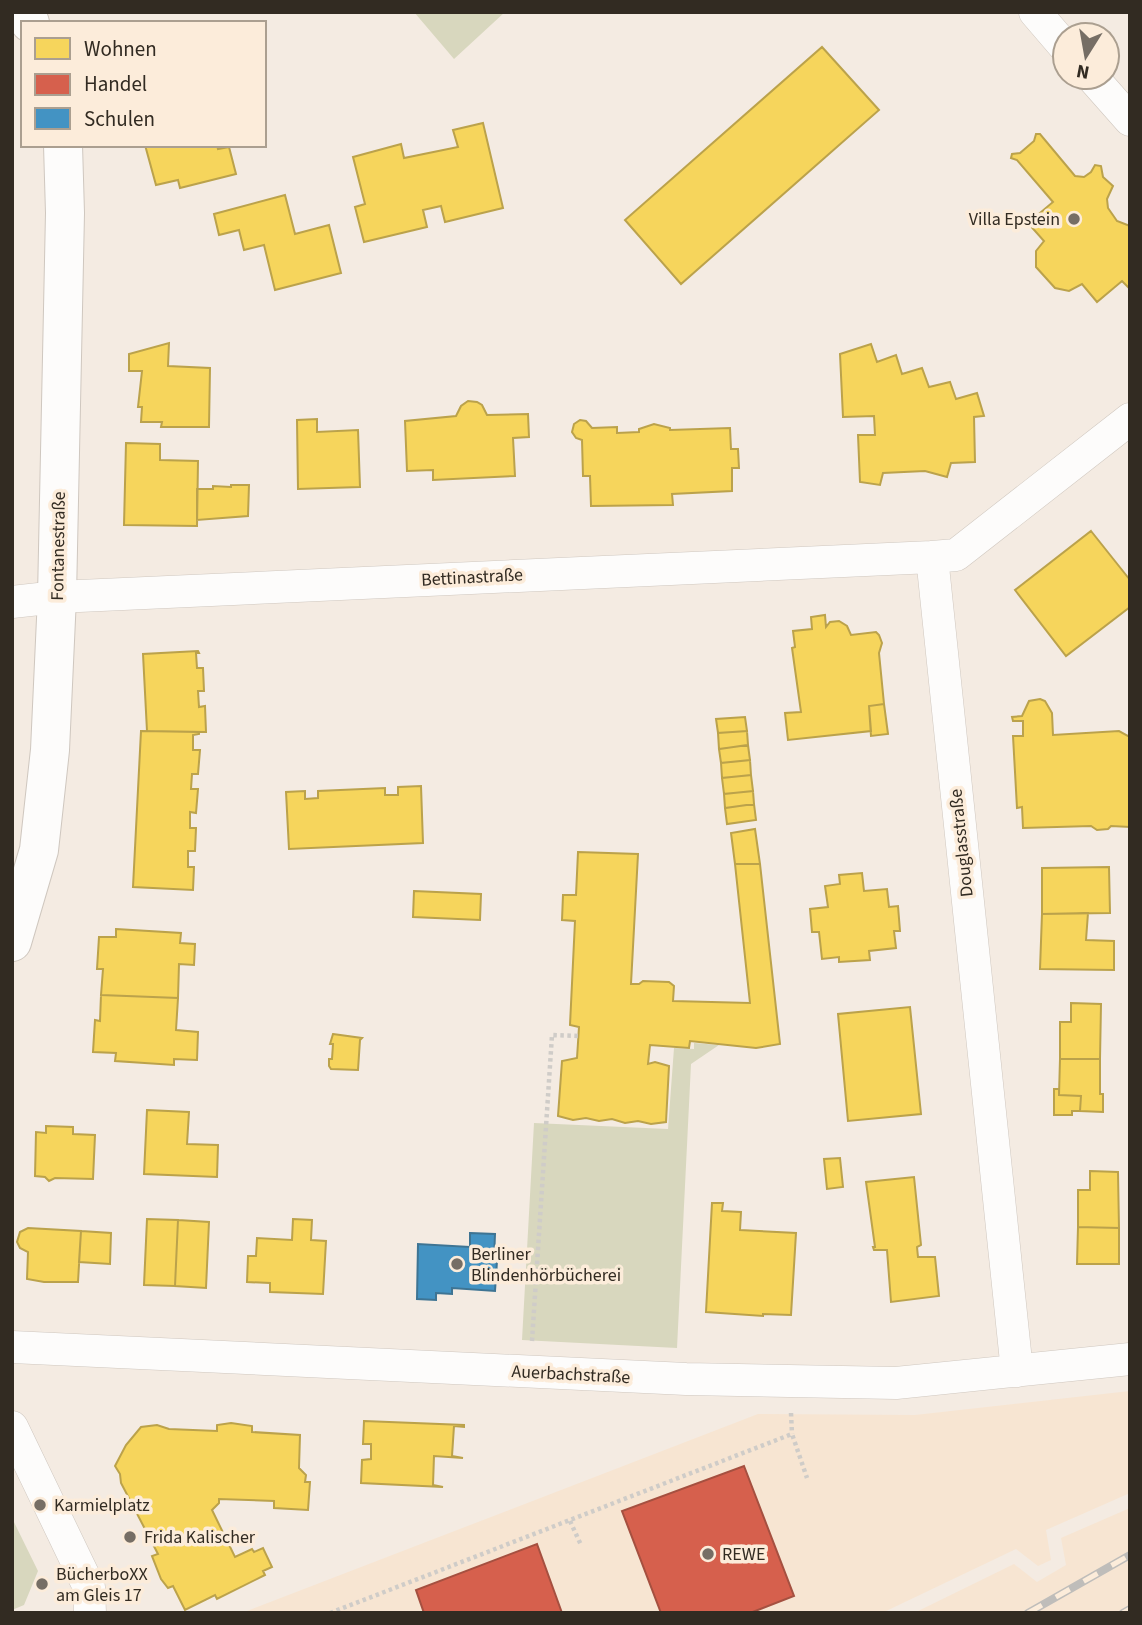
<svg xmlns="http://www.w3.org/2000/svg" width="1142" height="1625" font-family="'Source Sans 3',sans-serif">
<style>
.built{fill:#f7e5d2}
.green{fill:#d8d7be}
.homes{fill:#f6d55c;stroke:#bba24b;stroke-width:2}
.shops{fill:#d6604d;stroke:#a55040;stroke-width:2}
.schools{fill:#4393c3;stroke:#3e7493;stroke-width:2}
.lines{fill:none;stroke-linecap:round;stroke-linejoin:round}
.street-casing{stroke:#cfc7bf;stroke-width:33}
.secondary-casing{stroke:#cfc7bf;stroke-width:40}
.path{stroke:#cfccc8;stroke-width:4.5;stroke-dasharray:3.5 3.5;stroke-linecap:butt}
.street{stroke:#fdfcfb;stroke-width:32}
.secondary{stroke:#fdfcfb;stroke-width:38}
.rail-casing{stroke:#bfbdba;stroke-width:8}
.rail{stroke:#fcecda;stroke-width:5;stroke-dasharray:16;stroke-linecap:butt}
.poi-dot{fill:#766e65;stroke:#fcecda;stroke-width:2.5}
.labels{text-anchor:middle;stroke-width:7;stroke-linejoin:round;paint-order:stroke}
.poi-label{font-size:18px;fill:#322b22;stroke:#fcecda;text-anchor:start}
.street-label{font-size:18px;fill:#322b22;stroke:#fcecda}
</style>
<rect width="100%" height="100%" fill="#f4ebe2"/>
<path class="built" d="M1130,1391v102l-84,37 5,30 -13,6 -22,-17 -134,64h-640l516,-199 157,1z
M1130,1508v105h-216l100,-49 23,18 29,-17 -5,-27z"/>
<path class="green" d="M414,12h91l-51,47z
M694,1043l25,2 -28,19 -14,284 -155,-8 12,-217 134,6 6,-81 20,1z
M12,1518l26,53 -14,34 -12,5z"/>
<path class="homes" d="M822,47l57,63 -198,174 -56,-64z
M483,123l20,85 -58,14 -4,-16 -18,4 4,17 -63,15 -9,-35 10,-3 -12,-47 48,-13 3,14 54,-11 -5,-17z
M1036,134h4l35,42 9,1 7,-5 4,-7 6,1 2,11 10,9 -6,13 1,9 9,13 13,5v63l-8,-8 -25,21 -15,-18 -13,7 -14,-3 -19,-21v-16l8,-10 -16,-18 25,-21 -36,-42 -6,-2 1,-4 8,-1 14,-12z
M145,145h72l1,4 11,-2 7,27 -56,14 -2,-8 -22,5z
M285,195l10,39 34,-9 12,48 -66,17 -11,-45 -20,5 -5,-20 -20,5 -5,-21z
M169,343l-1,23 42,2 -1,59h-48l1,-5h-21l1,-15h-4l4,-36h-13v-17z
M871,344l6,18 19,-7 6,19 20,-6 7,19 21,-5 6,17 21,-6 7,23 -10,1 1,45 -24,1 -4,14 -22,-6 -42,2 -3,12 -20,-3 -2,-47h17l-1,-19 -31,1 -3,-63z
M468,401l9,1 5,3 5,10 41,-1 1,23 -16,1 2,38 -82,4v-10l-26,1 -2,-50 51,-5 5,-10z
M317,419v13l41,-2 2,57 -62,2 -1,-69z
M580,420l6,1 6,7 25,-1v6l22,-1v-3l15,-5 16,4v2l60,-2 1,21h7l1,19h-7v23l-60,3 1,11 -82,1 -1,-30h-7l-1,-36 -6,-2 -4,-6 2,-8z
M126,443l34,1v16l38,1 -1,65 -73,-1z
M231,485h18l-1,31 -51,4v-31h16v-3l18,1z
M1091,531l39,49v27l-64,49 -51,-66z
M825,615l1,12 4,-5 9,-1 8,5 4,9 25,-3 3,3 3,8 -3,10 5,51 -15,2 2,25 -83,9 -3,-27 16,-1 -9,-64 3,-1 -2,-16 19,-2 -1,-12z
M198,651l1,2h-3l1,15h6l1,23h-6l1,16 6,-1 1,26 -59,-1 -4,-77z
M1040,699l5,2 7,12 1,22 66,-4 11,6v90l-19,-1 -3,3 -11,1 -6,-4 -68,2 -1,-21 -5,1 -4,-72h10v-15h-10l-1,-4 10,-1 7,-15z
M884,704l4,30 -17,2 -2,-30z
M745,717l2,14 -29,2 -2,-14z
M141,731l58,1v2l-6,1v15h7l-2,24h-6l-1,15h7l-2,24 -6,-1v16h6l-1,23h-7v16h6l-1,23 -60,-3z
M747,731l1,14 -29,4 -1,-16z
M748,745l2,15 -29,3 -2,-14z
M750,760l1,15 -29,3 -1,-15z
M751,775l2,16 -29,3 -2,-16z
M421,786l2,57 -134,6 -3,-57 19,-1v8l13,-1v-7l67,-3v7h13v-8z
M753,791l1,13 -29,4 -1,-14z
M754,804l2,16 -29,4 -2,-16z
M755,829l5,35h-25l-4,-31z
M578,852l60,2 -7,130h8l4,-3 26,1 5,4 -1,15 77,2 -15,-139h25l20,180 -24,4 -66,-7 -1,7 -39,-3 -2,19 7,-2 14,4 -3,56 -15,2 -13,-3 -13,2 -13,-4 -13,2 -13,-3 -13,2 -15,-4 4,-55 15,-3 2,-31 -9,-2 5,-104 -13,-1 1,-25h13z
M1109,867l1,46 -68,1v-46z
M862,873l2,18 23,-2 2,18 9,-1 2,25h-6l2,17 -27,3 1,9 -31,2v-5l-17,2 -3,-27h-7l-2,-23 18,-2 -3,-21 15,-2 -1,-9z
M414,891l67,3 -1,26 -67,-3z
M1088,913l-2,27 28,1v29l-74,-1 2,-55z
M116,929l65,4 -1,10 15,1 -1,21 -15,-1 -1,34 -77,-3 2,-26h-6l2,-32h17z
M101,995l77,3 -2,32 22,2 -1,28 -23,-1v6l-59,-4 1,-8 -23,-1 2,-32 5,1z
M1071,1003l30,1 -1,55h-40v-37h11z
M910,1007l11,107 -73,7 -10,-107z
M333,1034l29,4 -2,2 -2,30 -27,-1 -2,-3v-7h3l1,-15h-3z
M1060,1059h40v35h3v18l-23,-1 1,-15 -22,-1z
M1054,1089h5v6l22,1 -1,15h-8v4h-18z
M147,1110l42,2 -2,32 31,1 -1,32 -73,-3z
M46,1126l27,1v7l22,1 -2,44 -38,-1 -6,3 -4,-4 -10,-1 1,-44 10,1z
M840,1158l3,29 -16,2 -3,-30z
M1090,1171l28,1 1,56 -41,-1v-37h12z
M914,1177l7,68 -4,2 1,10h17l4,39 -48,6 -4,-52h-13l-1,-3h2l-9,-65z
M712,1203h11l-1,8 19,1 -1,18 56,3 -5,82 -28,-1v2l-57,-4z
M147,1219l31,1 -3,66 -31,-1z
M293,1219l19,1 -1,20 15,1 -3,53 -53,-2v-9l-23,-1 1,-26h8l1,-18 35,2z
M178,1220l31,2 -3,66 -31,-2z
M1078,1227l41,1v36h-42z
M28,1228l53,3 -3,51h-34l-17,-3 1,-27 -8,-4 -3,-6 3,-10z
M81,1231l30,2 -1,31 -31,-2z
M364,1421l100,4v2l-10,-1 -2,30 11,2 -29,-2 -1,29 10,2 -82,-4 1,-23 9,-1v-15h-8z
M231,1423l21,3v6l48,3 -1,33 7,7 -1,7h5l-2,28 -34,-2v-7l-55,-2v4l-7,7 23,47 17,-8 2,3 9,-4 9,19 -9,4 2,4 -48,24 -2,-4 -30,15 -12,-24 -5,2 -7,-9 -9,-23 6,-2 -37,-71 -1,-9 -5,-8 11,-21 15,-18 16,-2 12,4 48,2v-6z"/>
<path class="shops" d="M744,1466l50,130 -44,17h-89l-39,-102z
M537,1544l25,69h-138l-8,-23z"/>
<path class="schools" d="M470,1233l25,1 -1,26 3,1 -2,30 -43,-3v6l-16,-1v7l-19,-1 1,-55 52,3z"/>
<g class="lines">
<g class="street-casing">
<path id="street" d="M1035,12l30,35
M1092,77l38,43
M12,602l45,-5 875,-40
M12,1347l674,32 210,4 234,-24
M1017,1371l-85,-814 24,-2 174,-136
M12,1427l77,160 1,26"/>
</g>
<g class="secondary-casing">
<path id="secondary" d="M26,12l4,11
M12,942l27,-92 11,-100 7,-153 8,-384 -2,-68"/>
</g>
<path class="path" d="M532,1341l20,-306 27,1
M791,1413l1,21
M570,1521l11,24
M330,1613l462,-179 15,44"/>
<use href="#street" class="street"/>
<use href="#secondary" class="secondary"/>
<g class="rail-casing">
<path id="rail" d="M1028,1613l102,-58
M1123,1613l7,-4"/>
</g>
<use href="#rail" class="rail"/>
</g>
<g class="poi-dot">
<circle cx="1074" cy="219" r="7"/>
<circle cx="457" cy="1264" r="7"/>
<circle cx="40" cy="1505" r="7"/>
<circle cx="130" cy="1537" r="7"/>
<circle cx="708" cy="1554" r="7"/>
<circle cx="42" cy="1584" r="7"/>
</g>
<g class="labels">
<g class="poi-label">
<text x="1060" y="225" text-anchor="end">Villa Epstein</text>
<text x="471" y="1260">Berliner<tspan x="471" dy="21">Blindenhörbücherei</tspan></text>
<text x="54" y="1511">Karmielplatz</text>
<text x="144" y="1543">Frida Kalischer</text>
<text x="722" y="1560">REWE</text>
<text x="56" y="1580">BücherboXX<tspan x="56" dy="21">am Gleis 17</tspan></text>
</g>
<g class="street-label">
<text transform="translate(58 546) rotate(-89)" y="6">Fontanestraße</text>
<text transform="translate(472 577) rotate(-3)" y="6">Bettinastraße</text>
<text transform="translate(961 843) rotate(-96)" y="6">Douglasstraße</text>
<text transform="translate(571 1374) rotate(3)" y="6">Auerbachstraße</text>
</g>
</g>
<rect width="1142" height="1625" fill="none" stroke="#322b22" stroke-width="28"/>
<rect x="21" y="21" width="245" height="126" fill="#fcecda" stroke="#ab9f90" stroke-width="2"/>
<rect x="35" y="38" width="35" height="21" fill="#f6d55c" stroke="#ab9f90" stroke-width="2"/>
<text x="84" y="56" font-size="21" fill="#322b22">Wohnen</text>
<rect x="35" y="74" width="35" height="21" fill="#d6604d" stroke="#ab9f90" stroke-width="2"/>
<text x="84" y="91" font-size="21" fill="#322b22">Handel</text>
<rect x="35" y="108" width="35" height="21" fill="#4393c3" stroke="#ab9f90" stroke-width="2"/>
<text x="84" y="126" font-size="21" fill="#322b22">Schulen</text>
<g transform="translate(1086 56) rotate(191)"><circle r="33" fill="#fcecda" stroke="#ab9f90" stroke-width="2"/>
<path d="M0-5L12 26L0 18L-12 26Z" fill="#766e65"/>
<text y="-10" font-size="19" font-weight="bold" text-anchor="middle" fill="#322b22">N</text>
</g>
</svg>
